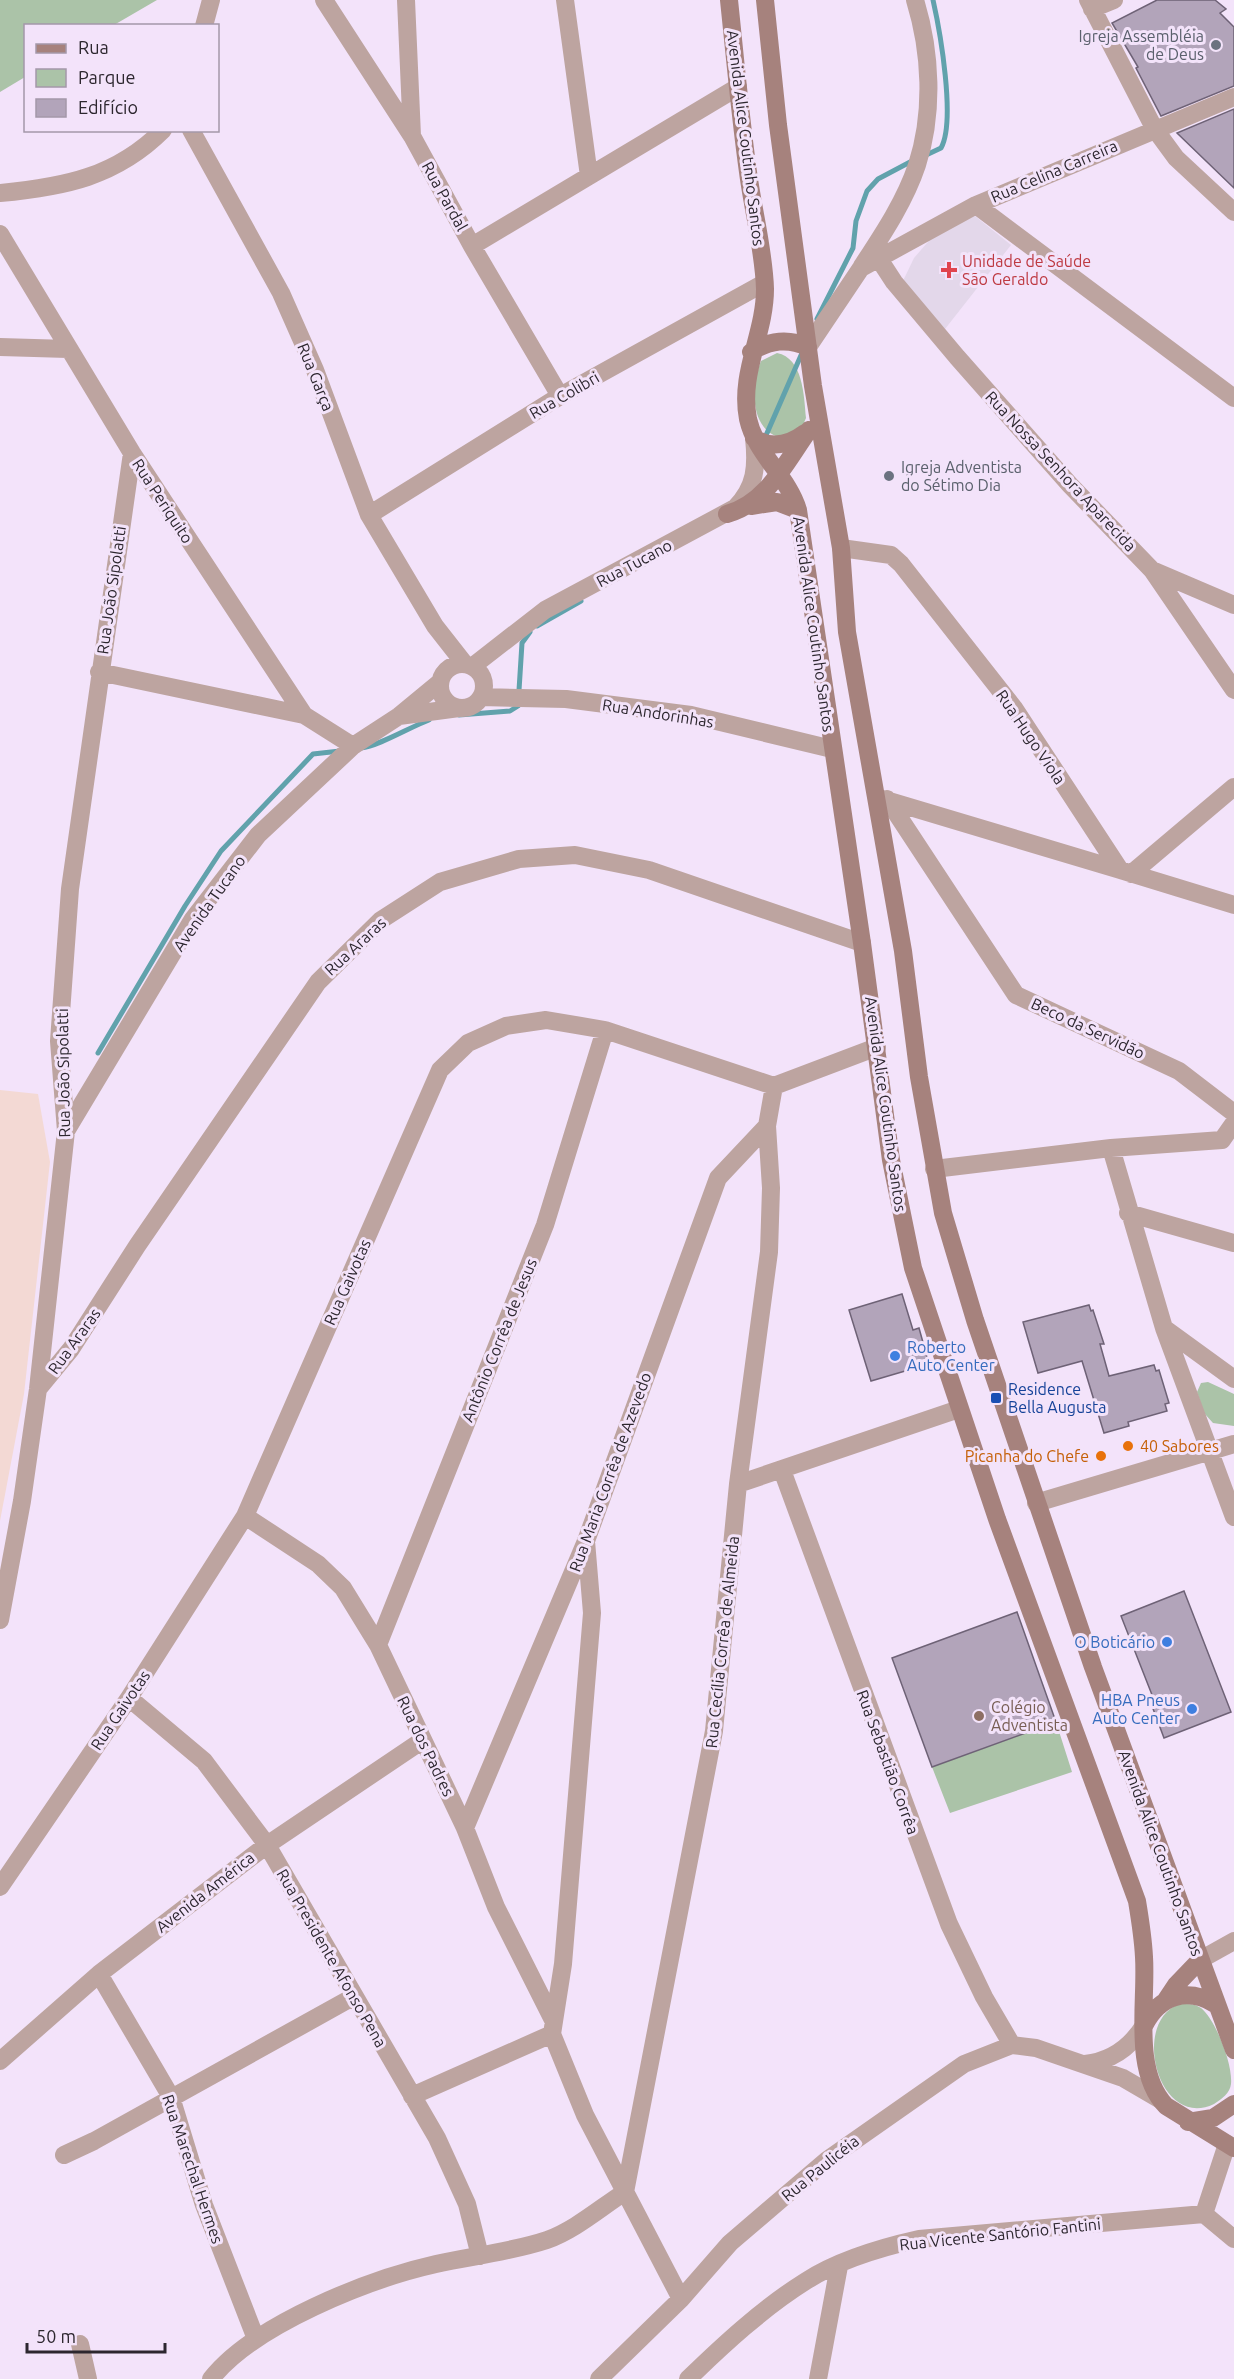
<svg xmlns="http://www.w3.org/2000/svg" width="1234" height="2379" font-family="Ubuntu,sans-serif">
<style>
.industrial{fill:#f3d9d4}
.medical{fill:#e3d7ea}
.green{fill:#abc3a8}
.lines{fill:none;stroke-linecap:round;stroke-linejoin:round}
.stream{stroke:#61a2ac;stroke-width:5}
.building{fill:#b2a4ba;stroke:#6e6276;stroke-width:1.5}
.street{stroke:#bda4a0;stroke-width:18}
.secondary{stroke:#a6827d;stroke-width:18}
.worship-dot{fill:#6b7280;stroke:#f3e3fa;stroke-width:2}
.health-dot{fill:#e0444e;stroke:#f3e3fa;stroke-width:2}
.shop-dot{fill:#3f7fe0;stroke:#f3e3fa;stroke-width:2}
.transit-dot{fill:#1a4fb4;stroke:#f3e3fa;stroke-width:2}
.food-dot{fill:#e8710a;stroke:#f3e3fa;stroke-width:2}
.education-dot{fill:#8d6e63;stroke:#f3e3fa;stroke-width:2}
.labels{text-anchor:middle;stroke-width:6;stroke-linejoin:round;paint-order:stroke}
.worship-label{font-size:16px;fill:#5b616d;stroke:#f3e3fa;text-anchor:end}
.street-label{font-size:16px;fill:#2d272f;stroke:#f3e3fa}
.health-label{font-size:16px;fill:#be3a42;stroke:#f3e3fa;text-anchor:start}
.shop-label{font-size:16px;fill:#366cbe;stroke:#f3e3fa;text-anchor:end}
.transit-label{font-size:16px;fill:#164399;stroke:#f3e3fa;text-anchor:start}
.food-label{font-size:16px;fill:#c56008;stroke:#f3e3fa;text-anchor:start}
.education-label{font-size:16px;fill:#785e54;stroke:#f3e3fa;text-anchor:start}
</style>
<rect width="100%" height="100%" fill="#f3e3fa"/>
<path class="industrial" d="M0,1090l38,4 12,68 -26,232 -24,127z"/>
<path class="medical" d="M975,216l36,29 -66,84 -43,-46 12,-25 20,-23z"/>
<path class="green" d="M0,0h157l-43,25 -88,1 -1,51 -25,15z
M777,353c26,5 27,42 29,65l-3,7 -22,13c-32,-9 -30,-51 -20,-77z
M1208,1382l26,12v32l-21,-3 -9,-10 -7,-21 4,-9z
M1056,1722l16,50 -122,41 -18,-46z
M1179,2004c8,0 15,-1 22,4 15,12 32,57 30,76 -1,9 -9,15 -17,20 -55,27 -84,-81 -35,-100z"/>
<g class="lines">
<path class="stream" d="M924,156l17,-8c15,-27 -1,-117 -8,-148
M817,319l36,-71 3,-27 11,-30 11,-12 34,-18
M764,440l38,-87
M537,626l44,-25
M459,715l51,-4 8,-5 4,-63 8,-11
M361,748c18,-2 49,-21 68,-28
M98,1053l87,-147 36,-55 92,-97 27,-3"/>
</g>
<path class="building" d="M1157,0h58l11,9 -6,4 14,14v59l-73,30 -25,-48 2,-1 -26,-44z
M1234,109v79l-57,-55z
M902,1294l11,36 6,-2 10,36 -58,17 -22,-71z
M1089,1305l2,6 2,-1 11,34h-4l9,32 45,-11 2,6 3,-1 10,33 -4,1 2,7 -39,11 1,4 -25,7 -22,-72 -44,12 -15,-51z
M1184,1591l47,121 -67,26 -12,-32 4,-1 -35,-89z
M1017,1612l39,110 -124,45 -40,-109z"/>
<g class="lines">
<path class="street" d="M324,0l88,136 60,110 88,150
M406,0l6,136
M565,0l24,176
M1088,0l66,128 22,30 58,54
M1092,9l22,-9
M204,26l7,-26
M191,130l90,163 34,77 54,145 66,111 29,37
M0,193c64,-6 116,-16 163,-63
M976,205l258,193
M0,234l132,219 172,262 49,31
M472,246l266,-159
M879,259l15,23 63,75 113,128 82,85 82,120
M862,266c21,-32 43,-65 55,-101 17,-53 14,-113 -2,-165
M0,347l68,2
M808,347l53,-79 115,-63 258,-108
M369,515l191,-119 204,-113
M841,548l50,7 10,9 113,144 106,162 114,35
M1152,570l82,35
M440 686a22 22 0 1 1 44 0a22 22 0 1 1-44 0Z
M473,666l72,-56 190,-102c21,-21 22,-42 19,-70
M99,672l205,43
M481,697l85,2 125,16 141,34
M399,716l60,-8
M883,799l237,71
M887,799l129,196 163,76 55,42
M1131,874l103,-87
M66,1131l127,-212 65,-84 95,-89 46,-30 40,-33
M1111,1148l53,180 70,189
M934,1169l177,-21 111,-8 12,-17
M1128,1213l106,30
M1164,1328l70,51
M38,1389l33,-40 66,-103 181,-264 63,-62 59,-38 79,-23 56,-4 74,15 213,73
M782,1470l167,454 35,73 28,48
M738,1484l221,-75
M1036,1503l198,-59
M245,1516l73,48 25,24 35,57 87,183 31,79 57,113
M586,1541l6,72 -29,351 -11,70 33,81 96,184
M0,1620l22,-119 16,-112 28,-258 -7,-90 11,-152 62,-436
M378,1645l167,-420 60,-195
M129,1698l75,63 63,84 170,293 30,66 13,52
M465,1828l121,-287 132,-363 49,-52
M0,1887l129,-189 116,-182 195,-446 28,-27 38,-17 40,-6 59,10 169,56 103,-39
M1200,1960l34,-19
M99,1974l72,123 33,108 52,134
M0,2061l99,-87 168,-129 156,-105
M1085,2064c27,-3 46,-17 60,-40
M412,2096l140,-62
M64,2155l30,-14 259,-144
M1204,2214l23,-70
M80,2344l8,35
M211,2379c42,-54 158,-100 225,-115 36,-8 75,-12 111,-24 28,-10 53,-32 78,-48l89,-461 24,-247 31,-232 2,-64 -4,-62 7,-40
M599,2379l82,-80 49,-56 97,-83 137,-96 48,-19 24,3 87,30 36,21
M688,2379c36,-35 75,-71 118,-98 31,-20 77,-34 113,-42l285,-25 30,25
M818,2379l21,-113"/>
<path class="secondary" d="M729,0c6,57 11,115 19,172 5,39 16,79 17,117 0,45 -26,84 -17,130 8,36 40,57 50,91l64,433 29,217 22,108 84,251 140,382c3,18 6,37 7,56 3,45 -12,114 22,149l68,42
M765,0l13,125 35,261 28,162 6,84 56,319 16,126 24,136 32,107 118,347 141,383
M751,352c19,-12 37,-14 57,-5
M754,438c17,11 35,7 51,-5
M751,506l26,-4 21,8
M727,514c40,-11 59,-52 82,-84
M1166,2000l10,-15 24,-25
M1145,2024c15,-28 42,-37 70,-20
M1188,2122l25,-4 21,-14"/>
</g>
<g class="worship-dot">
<circle cx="1216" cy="45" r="6"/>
<circle cx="889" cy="476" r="6"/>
</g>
<path class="health-dot" d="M946 261h6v6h6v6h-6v6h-6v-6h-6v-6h6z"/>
<g class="shop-dot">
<circle cx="895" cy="1356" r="6"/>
<circle cx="1167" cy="1642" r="6"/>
<circle cx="1192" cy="1709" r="6"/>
</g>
<rect class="transit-dot" x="990" y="1392" width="12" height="12" rx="3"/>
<g class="food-dot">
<circle cx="1128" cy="1446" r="6"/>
<circle cx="1101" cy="1456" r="6"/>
</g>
<circle class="education-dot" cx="979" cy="1716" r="6"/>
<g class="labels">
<g class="worship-label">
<text x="1204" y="42">Igreja Assembléia<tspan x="1204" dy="18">de Deus</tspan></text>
<text x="901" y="473" text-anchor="start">Igreja Adventista<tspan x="901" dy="18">do Sétimo Dia</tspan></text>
</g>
<g class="street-label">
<text transform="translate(746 138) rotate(83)" y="6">Avenida Alice Coutinho Santos</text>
<text transform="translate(1054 171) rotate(-23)" y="6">Rua Celina Carreira</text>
<text transform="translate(445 196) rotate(61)" y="6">Rua Pardal</text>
<text transform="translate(316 377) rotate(68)" y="6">Rua Garça</text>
<text transform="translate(564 395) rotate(-30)" y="6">Rua Colibri</text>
<text transform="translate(1061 471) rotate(47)" y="6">Rua Nossa Senhora Aparecida</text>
<text transform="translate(163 501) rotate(57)" y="6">Rua Periquito</text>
<text transform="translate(634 563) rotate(-28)" y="6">Rua Tucano</text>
<text transform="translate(111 590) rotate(-82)" y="6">Rua João Sipolatti</text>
<text transform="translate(814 624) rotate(82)" y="6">Avenida Alice Coutinho Santos</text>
<text transform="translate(658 713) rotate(9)" y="6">Rua Andorinhas</text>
<text transform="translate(1031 737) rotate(56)" y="6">Rua Hugo Viola</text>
<text transform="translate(209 903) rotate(-55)" y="6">Avenida Tucano</text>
<text transform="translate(355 946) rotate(-43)" y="6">Rua Araras</text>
<text transform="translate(1088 1028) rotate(25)" y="6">Beco da Servidão</text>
<text transform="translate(63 1073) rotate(-91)" y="6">Rua João Sipolatti</text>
<text transform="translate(886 1104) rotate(82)" y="6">Avenida Alice Coutinho Santos</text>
<text transform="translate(347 1282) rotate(-66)" y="6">Rua Gaivotas</text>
<text transform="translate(499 1340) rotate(-68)" y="6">Antônio Corrêa de Jesus</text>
<text transform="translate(74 1341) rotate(-54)" y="6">Rua Araras</text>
<text transform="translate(610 1472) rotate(-70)" y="6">Rua Maria Corrêa de Azevedo</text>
<text transform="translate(722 1642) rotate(-84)" y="6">Rua Cecília Corrêa de Almeida</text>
<text transform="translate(120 1710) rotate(-56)" y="6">Rua Gaivotas</text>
<text transform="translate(426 1746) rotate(64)" y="6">Rua dos Padres</text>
<text transform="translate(888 1762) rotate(70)" y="6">Rua Sebastião Corrêa</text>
<text transform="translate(1161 1853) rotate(70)" y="6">Avenida Alice Coutinho Santos</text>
<text transform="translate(205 1892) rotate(-38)" y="6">Avenida América</text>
<text transform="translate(332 1958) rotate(60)" y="6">Rua Presidente Afonso Pena</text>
<text transform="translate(820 2168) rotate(-39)" y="6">Rua Paulicéia</text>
<text transform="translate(193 2169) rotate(71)" y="6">Rua Marechal Hermes</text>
<text transform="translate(1000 2234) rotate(-6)" y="6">Rua Vicente Santório Fantini</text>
</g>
<g class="health-label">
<text x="962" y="267">Unidade de Saúde<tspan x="962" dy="18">São Geraldo</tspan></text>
</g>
<g class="shop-label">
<text x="907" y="1353" text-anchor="start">Roberto<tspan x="907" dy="18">Auto Center</tspan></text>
<text x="1155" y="1648">O Boticário</text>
<text x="1180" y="1706">HBA Pneus<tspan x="1180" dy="18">Auto Center</tspan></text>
</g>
<g class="transit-label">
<text x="1008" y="1395">Residence<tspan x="1008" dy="18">Bella Augusta</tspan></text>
</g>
<g class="food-label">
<text x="1140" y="1452">40 Sabores</text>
<text x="1089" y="1462" text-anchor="end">Picanha do Chefe</text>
</g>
<g class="education-label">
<text x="991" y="1713">Colégio<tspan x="991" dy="18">Adventista</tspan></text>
</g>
</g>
<rect x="24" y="24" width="195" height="108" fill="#f3e3fa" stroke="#a498a9" stroke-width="1.5"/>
<rect x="36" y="44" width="30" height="9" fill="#a6827d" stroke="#a498a9" stroke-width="1.5"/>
<text x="78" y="54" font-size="18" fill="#2d272f">Rua</text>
<rect x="36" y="69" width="30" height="18" fill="#abc3a8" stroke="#a498a9" stroke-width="1.5"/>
<text x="78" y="84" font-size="18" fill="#2d272f">Parque</text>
<rect x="36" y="99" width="30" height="18" fill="#b2a4ba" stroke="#a498a9" stroke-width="1.5"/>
<text x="78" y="114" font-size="18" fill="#2d272f">Edifício</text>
<path d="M27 2343v9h138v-9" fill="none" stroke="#2d272f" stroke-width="3"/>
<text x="36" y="2343" font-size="18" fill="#2d272f" stroke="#f3e3fa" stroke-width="4.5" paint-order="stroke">50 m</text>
</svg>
